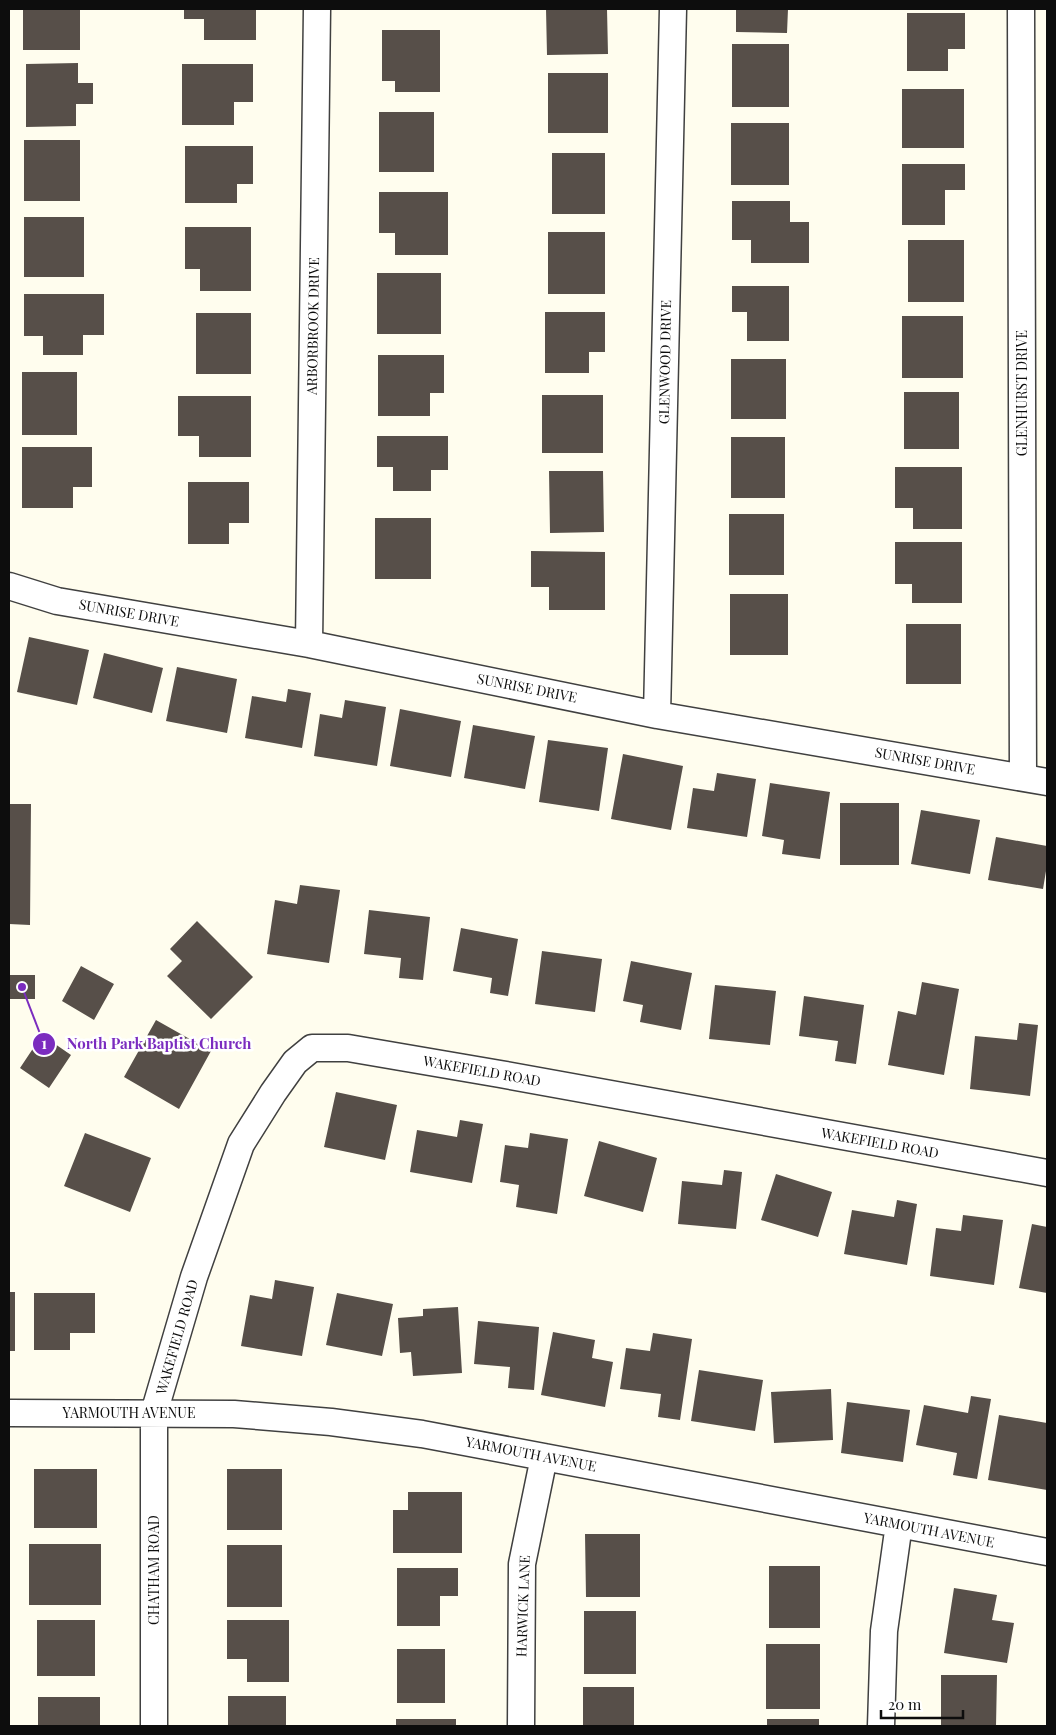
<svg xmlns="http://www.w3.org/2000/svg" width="1056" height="1735" font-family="'Playfair Display',serif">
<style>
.building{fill:#574f49}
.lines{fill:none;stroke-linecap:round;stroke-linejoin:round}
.street-casing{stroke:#404040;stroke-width:29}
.street{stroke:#fff;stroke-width:26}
.labels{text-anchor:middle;stroke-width:5;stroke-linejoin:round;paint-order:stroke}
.street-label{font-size:14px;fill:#0d0d0d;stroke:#fff}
.leader{fill:none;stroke:#7b2cbf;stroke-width:2}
.callout-dot{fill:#7b2cbf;stroke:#fff;stroke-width:2}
.mark-label{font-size:15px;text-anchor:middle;font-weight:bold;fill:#fff}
.callout-label{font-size:15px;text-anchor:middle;font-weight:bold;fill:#7b2cbf;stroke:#fff;stroke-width:5;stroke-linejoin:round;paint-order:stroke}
</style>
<rect width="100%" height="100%" fill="#fffdee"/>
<path class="building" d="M23,9h57v41h-57z
M184,9h72v31h-52v-21h-20z
M546,9h61l1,45 -61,1z
M736,9h52l-1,24 -51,-1z
M907,13h58v36h-17v22h-41z
M382,30h58v62h-45v-11h-13z
M732,44h57v63h-57z
M78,63v20h15v21h-17v22l-50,1v-63z
M182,64h71v38h-19v23h-52z
M548,73h60v60h-60z
M902,89h62v59h-62z
M379,112h55v60h-55z
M731,123h58v62h-58z
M24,140h56v61h-56z
M185,146h68v38h-16v19h-52z
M552,153h53v61h-53z
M902,164h63v26h-20v35h-43z
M379,192h69v63h-53v-22h-16z
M732,201h58v21h19v41h-58v-23h-19z
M24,217h60v60h-60z
M185,227h66v64h-51v-22h-15z
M548,232h57v62h-57z
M908,240h56v62h-56z
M377,273h64v61h-64z
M732,286h57v55h-42v-29h-15z
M24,294h80v41h-21v20h-40v-19h-19z
M545,312h60v40h-16v21h-44z
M196,313h55v61h-55z
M902,316h61v62h-61z
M378,355h66v38h-14v23h-52z
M731,359h55v60h-55z
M22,372h55v63h-55z
M904,392h55v57h-55z
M542,395h61v58h-61z
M178,396h73v61h-52v-21h-21z
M377,436h71v34h-17v21h-38v-24h-16z
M731,437h54v61h-54z
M22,447h70v40h-19v21h-51z
M895,467h67v62h-49v-21h-18z
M549,471h54l1,61 -54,1z
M188,482h61v41h-20v21h-41z
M729,514h55v61h-55z
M375,518h56v61h-56z
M895,542h67v61h-50v-19h-17z
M531,551l74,1v58h-56v-23h-18z
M730,594h58v61h-58z
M906,624h55v60h-55z
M29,637l60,13 -12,55 -60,-13z
M104,653l59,15 -11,45 -59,-15z
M177,667l60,12 -10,54 -61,-12z
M288,689l23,4 -9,55 -57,-10 7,-42 34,6z
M345,700l41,7 -9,59 -63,-10 6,-42 22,4z
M400,709l61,12 -10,56 -61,-11z
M473,725l62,11 -10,53 -61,-11z
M548,740l60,8 -9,63 -60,-9z
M623,754l60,12 -12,64 -60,-11z
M717,773l39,6 -9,58 -60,-9 6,-40 21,3z
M770,783l60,9 -10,67 -38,-5 2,-14 -22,-4z
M840,803h59v62h-59z
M9,804h22l-1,121 -21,-1z
M921,810l59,10 -10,54 -59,-10z
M996,837l51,9v19l-4,24 -55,-9z
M300,885l40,5 -11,73 -62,-9 8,-54 22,4z
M369,910l61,7 -7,63 -24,-2 2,-20 -37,-4z
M197,921l56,56 -42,42 -44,-43 15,-15 -12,-12z
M461,928l57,11 -10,57 -18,-3 2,-15 -39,-7z
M542,951l60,8 -7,53 -60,-8z
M631,961l61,12 -11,57 -41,-8 3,-17 -20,-4z
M81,966l33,18 -20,36 -32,-19z
M9,975h26v24h-26z
M922,982l37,7 -15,86 -56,-10 10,-54 18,4z
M715,985l61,6 -6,54 -61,-6z
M804,996l60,9 -8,59 -21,-3 3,-20 -39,-5z
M156,1020l55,31 -32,58 -55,-32z
M1019,1023l19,2 -8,71 -60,-7 5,-53 42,4z
M42,1035l29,20 -22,33 -29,-20z
M336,1092l61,13 -12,55 -61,-13z
M460,1120l23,4 -11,59 -62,-11 7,-42 40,7z
M85,1133l66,25 -21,54 -66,-26z
M530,1133l38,6 -11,75 -41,-7 3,-22 -19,-3 5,-37 23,3z
M599,1141l58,17 -14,54 -59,-16z
M724,1170l18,2 -6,57 -58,-5 4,-43 40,4z
M776,1174l56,18 -14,45 -57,-17z
M897,1200l20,4 -10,61 -63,-11 8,-44 42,7z
M963,1215l40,5 -9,65 -64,-9 6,-48 25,3z
M1032,1224l15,3v66l-28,-5z
M275,1280l39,7 -12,69 -61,-10 9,-51 22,4z
M9,1292h6v59h-6z
M34,1293h61v40h-25v17h-36z
M337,1293l56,11 -11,52 -56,-11z
M458,1307l4,66 -49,3 -2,-24 -11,1 -2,-35 25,-2v-7z
M478,1321l61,6 -5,63 -26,-2 2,-21 -36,-3z
M553,1332l42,8 -3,18 21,4 -8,45 -64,-12z
M653,1333l39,6 -12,81 -22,-3 3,-23 -41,-5 6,-41 24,3z
M699,1370l64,10 -8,51 -64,-10z
M831,1389l2,51 -59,3 -3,-51z
M971,1396l20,3 -14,80 -24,-4 4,-22 -41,-8 8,-40 44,8z
M847,1402l63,8 -7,52 -62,-9z
M999,1415l48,8v67l-59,-10z
M34,1469h63v59h-63z
M227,1469h55v61h-55z
M408,1492h54v61h-69v-43h15z
M585,1534h55v63h-54z
M29,1544h72v61h-72z
M227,1545h55v62h-55z
M769,1566h51v62h-51z
M397,1568h61v28h-18v30h-43z
M954,1588l43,7 -5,25 22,3 -7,40 -63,-10z
M584,1611h52v63h-52z
M37,1620h58v56h-58z
M227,1620h62v62h-42v-23h-20z
M766,1644h54v65h-54z
M397,1649h48v54h-48z
M941,1675h56l-1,51h-55z
M583,1687h51v39h-51z
M228,1696h58v30h-58z
M38,1697h62v29h-62z
M396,1719h60v7h-60z
M767,1719h52v7h-52z"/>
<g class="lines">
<g class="street-casing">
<path id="street" d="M1021,9l2,768
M9,586l48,15 252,43 348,71 390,67
M309,644l8,-635
M657,715l16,-706
M9,1413l225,1 97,8 91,12 625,118
M154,1726v-313l40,-136 47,-133 32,-51 22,-31 17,-14h36l152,26 547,99
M521,1726l1,-162 22,-107
M881,1726l3,-95 15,-107"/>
</g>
<use href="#street" class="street"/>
</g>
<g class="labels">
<g class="street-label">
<text transform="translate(313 326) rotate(-89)" y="5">ARBORBROOK DRIVE</text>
<text transform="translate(665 362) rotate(-89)" y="5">GLENWOOD DRIVE</text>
<text transform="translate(1022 393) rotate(-90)" y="5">GLENHURST DRIVE</text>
<text transform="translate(129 613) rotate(10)" y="5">SUNRISE DRIVE</text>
<text transform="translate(527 688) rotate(11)" y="5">SUNRISE DRIVE</text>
<text transform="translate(925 761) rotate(10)" y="5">SUNRISE DRIVE</text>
<text transform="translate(482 1071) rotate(10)" y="5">WAKEFIELD ROAD</text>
<text transform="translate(880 1143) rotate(10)" y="5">WAKEFIELD ROAD</text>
<text transform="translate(177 1337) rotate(-74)" y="5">WAKEFIELD ROAD</text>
<text x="129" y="1418">YARMOUTH AVENUE</text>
<text transform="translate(531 1454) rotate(11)" y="5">YARMOUTH AVENUE</text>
<text transform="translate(929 1530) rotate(11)" y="5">YARMOUTH AVENUE</text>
<text transform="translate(154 1570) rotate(-90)" y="5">CHATHAM ROAD</text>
<text transform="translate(523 1606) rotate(-88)" y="5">HARWICK LANE</text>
</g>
</g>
<path class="leader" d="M22 987L44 1044"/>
<g class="callout-dot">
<circle cx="22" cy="987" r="5"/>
<circle cx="44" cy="1044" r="12"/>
</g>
<g class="mark-label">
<text x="44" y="1049">1</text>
</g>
<g class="callout-label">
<text x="159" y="1049">North Park Baptist Church</text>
</g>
<rect width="1056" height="1735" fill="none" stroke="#0d0d0d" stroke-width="20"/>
<path d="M881 1710v8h82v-8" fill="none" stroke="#0d0d0d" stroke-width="2.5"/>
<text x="888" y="1710" font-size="15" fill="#0d0d0d" stroke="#ffffff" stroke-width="4" paint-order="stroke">20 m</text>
</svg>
